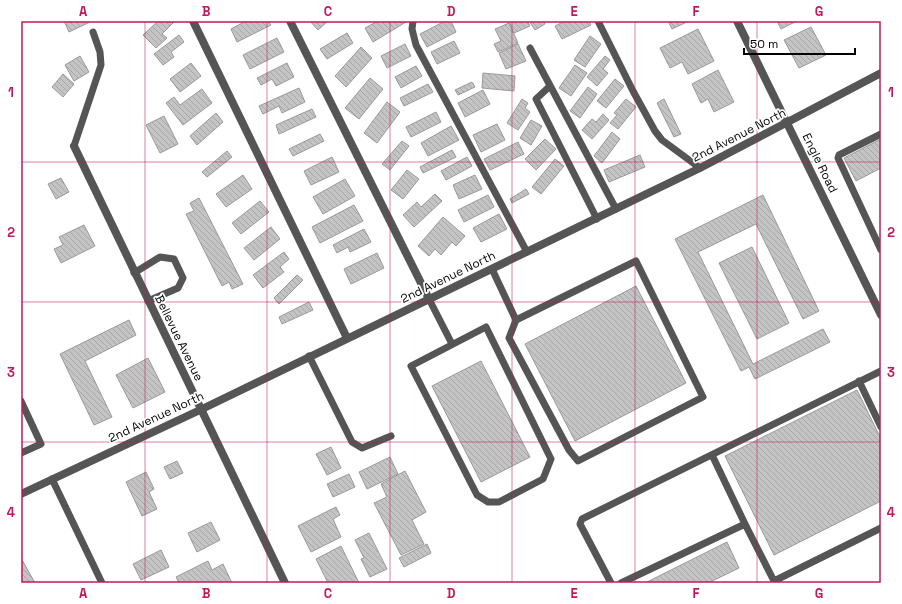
<svg xmlns="http://www.w3.org/2000/svg" width="902" height="604" font-family="'Space Grotesk',sans-serif">
<style>
.building{fill:url(#building-back-hatch);stroke:#999}
.lines{fill:none;stroke-linecap:round;stroke-linejoin:round}
.service{stroke:#555;stroke-width:7}
.minor{stroke:#555;stroke-width:8}
.tertiary{stroke:#555;stroke-width:8}
.grid{fill:none;stroke:#c2185b;stroke-width:1;stroke-opacity:0.55}
.labels{text-anchor:middle;stroke-width:3.5;stroke-linejoin:round;paint-order:stroke}
.street-label{font-size:12px;fill:#000;stroke:#fff}
.neatline{fill:none;stroke:#c2185b;stroke-width:1.5}
.grid-label{font-size:13px;text-anchor:middle;font-weight:bold;fill:#c2185b}
</style>
<defs>
<pattern id="building-back-hatch" width="6" height="6" patternUnits="userSpaceOnUse"><rect width="6" height="6" fill="#c4c4c4"/><path d="M-1 5l2 2M0 0l6 6M5-1l2 2" fill="none" stroke="#a7a7a7"/></pattern>
</defs>
<rect width="100%" height="100%" fill="#fff"/>
<path class="building" d="M64,21h28l-23,11z
M158,21l16,1 -12,12 5,4 -11,10 -13,-13z
M246,21h22l3,4 -34,17 -6,-13z
M310,21h18l-10,9z
M378,21h27l1,1 -33,20 -8,-14z
M445,21h6l5,11 -29,15 -7,-13z
M508,21h19l3,5 -16,7z
M529,21h15l1,3 -10,6z
M565,21h24l2,4 -29,14 -7,-13z
M668,21h21l-17,8z
M777,21h20l-16,8z
M509,23l9,20 -20,9 -4,-8 7,-3 -6,-12z
M811,27l15,28 -27,13 -15,-28z
M698,29l16,32 -26,13 -6,-12 -12,6 -10,-20z
M347,33l6,10 -26,16 -7,-10z
M179,35l5,7 -13,10 3,5 -11,8 -9,-11z
M590,36l11,8 -16,23 -11,-7z
M277,38l7,14 -34,17 -7,-14z
M454,41l6,12 -23,11 -6,-12z
M405,44l6,12 -24,12 -6,-12z
M518,44l8,17 -20,8 -7,-16z
M361,47l11,11 -26,29 -11,-11z
M80,56l9,16 -15,9 -9,-16z
M605,56l5,4 -7,9 5,4 -11,13 -10,-9z
M191,63l10,13 -21,16 -10,-13z
M287,63l7,14 -18,9 -4,-7 -11,6 -4,-7z
M575,65l12,8 -16,23 -12,-8z
M416,66l6,10 -21,12 -6,-11z
M718,70l16,32 -20,10 -6,-13 -7,4 -9,-19z
M483,73l32,3 -1,15 -32,-3z
M63,74l11,10 -11,13 -11,-10z
M370,78l13,11 -24,30 -14,-11z
M615,79l9,7 -18,22 -9,-7z
M472,82l3,5 -17,8 -3,-5z
M428,84l5,8 -29,14 -4,-8z
M588,87l9,7 -17,24 -10,-7z
M299,88l6,14 -23,11 -3,-7 -16,8 -4,-8z
M202,89l10,14 -29,22 -17,-22 8,-6 6,8z
M483,90l7,14 -25,13 -7,-14z
M522,99l6,4 -3,5 5,4 -12,18 -11,-7z
M626,99l10,8 -18,22 -8,-6 7,-8 -3,-2z
M664,99l17,35 -7,3 -17,-34z
M387,102l13,10 -23,31 -13,-10z
M312,109l4,8 -37,17 -3,-9z
M436,112l5,10 -30,15 -5,-10z
M216,113l7,9 -26,23 -7,-9z
M603,114l6,6 -17,19 -10,-9 10,-11 4,3z
M164,116l14,28 -18,9 -14,-28z
M531,120l11,6 -11,19 -11,-7z
M497,124l8,16 -24,12 -8,-17z
M451,126l8,14 -31,16 -7,-13z
M612,132l8,7 -18,24 -8,-7z
M320,134l4,7 -31,15 -4,-7z
M545,139l11,10 -20,21 -11,-11z
M881,139v29l-25,13 -12,-23z
M402,141l7,5 -19,24 -8,-6z
M518,142l6,12 -34,16 -6,-11z
M452,150l4,7 -33,16 -3,-6z
M227,151l5,6 -25,20 -5,-5z
M640,155l5,12 -36,15 -5,-12z
M332,157l7,15 -28,13 -7,-14z
M467,157l5,9 -26,14 -5,-9z
M555,159l9,7 -23,28 -9,-7z
M407,170l12,9 -16,20 -12,-9z
M243,175l9,14 -26,18 -10,-13z
M475,175l7,14 -23,10 -6,-14z
M61,178l8,14 -13,7 -8,-15z
M345,179l10,17 -32,18 -10,-17z
M526,189l3,5 -17,9 -2,-4z
M435,194l7,7 -28,26 -11,-12 14,-13 4,5z
M488,195l6,12 -30,15 -6,-12z
M763,195l56,116 -16,8 -47,-95 -58,28 55,112 70,-35 7,13 -75,37 -6,-12 -8,4 -66,-132z
M199,198l44,86 -11,5 -3,-7 -7,4 -36,-72 8,-3 -4,-8z
M260,201l9,11 -28,22 -9,-11z
M354,205l9,16 -43,22 -8,-16z
M499,214l8,15 -26,13 -8,-14z
M443,217l22,19 -9,10 -4,-4 -11,13 -6,-6 -6,7 -11,-10z
M84,225l11,21 -34,17 -7,-14 9,-4 -4,-8z
M271,227l9,12 -26,21 -10,-12z
M364,229l7,13 -21,10 -2,-5 -11,6 -4,-8z
M752,247l37,76 -32,16 -38,-76z
M284,252l5,7 -9,8 4,5 -21,16 -10,-13z
M377,253l7,15 -33,16 -7,-15z
M297,275l6,5 -24,24 -5,-6z
M636,286l50,97 -111,58 -50,-97z
M309,302l4,8 -31,14 -3,-7z
M129,320l7,15 -51,26 27,56 -18,8 -34,-71z
M148,358l17,34 -32,16 -17,-33z
M481,361l49,96 -49,25 -49,-96z
M857,390l24,49v62l-107,54 -49,-99z
M331,447l10,21 -14,7 -11,-21z
M390,457l8,17 -31,15 -8,-17z
M177,461l6,12 -13,6 -6,-12z
M405,471l21,41 -14,8 12,24 -23,11 -27,-52 13,-6 -6,-13z
M146,472l8,17 -5,3 8,17 -15,7 -16,-34z
M349,474l6,13 -22,10 -6,-13z
M336,507l4,8 -7,4 8,18 -30,15 -13,-26z
M211,522l9,18 -23,12 -9,-19z
M369,533l18,36 -17,8 -9,-18 3,-1 -9,-18z
M727,542l12,26 -31,15h-63z
M427,544l4,9 -27,14 -5,-9z
M341,546l18,37h-31l-12,-24z
M161,550l8,17 -28,13 -8,-16z
M21,558l14,25h-14z
M208,561l4,9 11,-6 9,19h-53l-3,-6z"/>
<g class="lines">
<path class="service" d="M413,21l-1,8 4,16 111,207
M598,21l35,70 22,40 7,9 38,28
M530,48l86,161
M550,86l-14,13 61,120
M881,134l-42,21 -1,3 43,92
M74,146l27,-81 -1,-13 -7,-20
M492,269l24,51 120,-59 67,136 -125,64 -9,-11 -60,-112 7,-18
M134,273l26,-16 14,2 9,19 -5,10 -30,13
M429,299l23,45
M486,327l65,132 -8,20 -44,23h-11l-11,-7 -66,-129z
M309,356l43,86 10,6 29,-12
M859,381l22,46
M21,401l20,43 -20,9
M712,455l33,69
M52,479l50,104
M774,581l107,-53
M611,583l-31,-59 2,-5 299,-148
M621,583l124,-59 30,59"/>
<path class="minor" d="M193,21l154,317
M290,21l139,278
M737,21l144,294
M74,146l211,437"/>
<path class="tertiary" d="M21,494l179,-84 500,-242 181,-95"/>
</g>
<path class="grid" d="M145,21v562M267,21v562M390,21v562M512,21v562M635,21v562M757,21v562M21,162h860M21,302h860M21,442h860"/>
<g class="labels">
<g class="street-label">
<text transform="translate(739 135) rotate(-27)" y="4">2nd Avenue North</text>
<text transform="translate(820 163) rotate(64)" y="4">Engle Road</text>
<text transform="translate(448 277) rotate(-26)" y="4">2nd Avenue North</text>
<text transform="translate(179 338) rotate(64)" y="4">Bellevue Avenue</text>
<text transform="translate(156 417) rotate(-25)" y="4">2nd Avenue North</text>
</g>
</g>
<rect width="902" height="604" fill="none" stroke="#ffffff" stroke-width="44"/>
<path d="M744 48v6h111v-6" fill="none" stroke="#000000" stroke-width="2"/>
<text x="750" y="48" font-size="12" fill="#000000" stroke="#ffffff" stroke-width="3" paint-order="stroke">50 m</text>
<rect x="22" y="22" width="858" height="560" class="neatline"/>
<g class="grid-label">
<text x="83" y="16">A</text>
<text x="206" y="16">B</text>
<text x="328" y="16">C</text>
<text x="451" y="16">D</text>
<text x="574" y="16">E</text>
<text x="696" y="16">F</text>
<text x="819" y="16">G</text>
<text x="11" y="97">1</text>
<text x="891" y="97">1</text>
<text x="11" y="237">2</text>
<text x="891" y="237">2</text>
<text x="11" y="377">3</text>
<text x="891" y="377">3</text>
<text x="11" y="517">4</text>
<text x="891" y="517">4</text>
<text x="83" y="598">A</text>
<text x="206" y="598">B</text>
<text x="328" y="598">C</text>
<text x="451" y="598">D</text>
<text x="574" y="598">E</text>
<text x="696" y="598">F</text>
<text x="819" y="598">G</text>
</g>
</svg>
